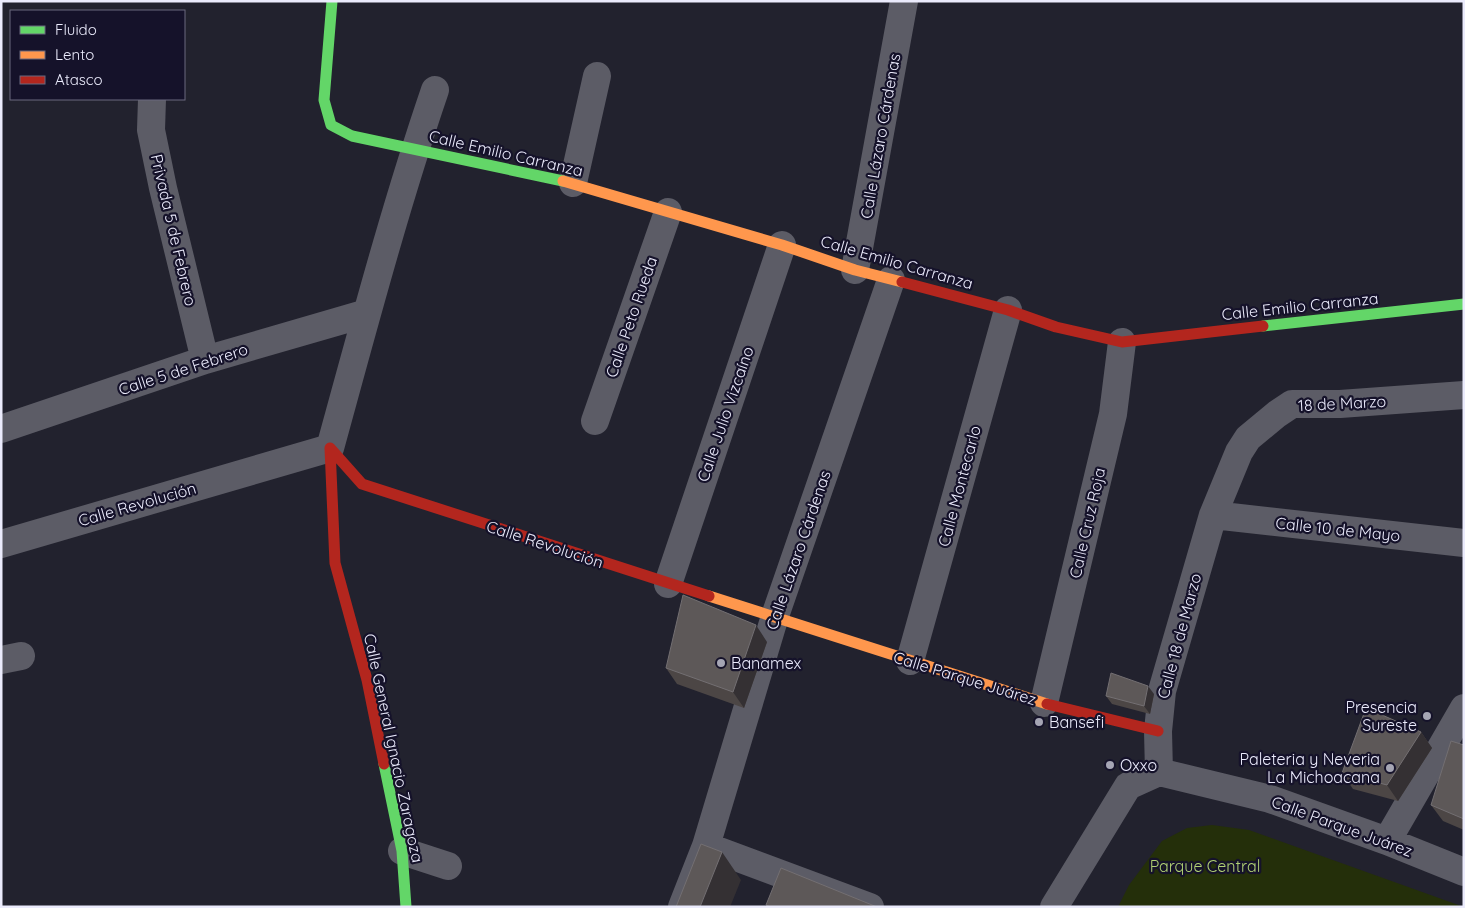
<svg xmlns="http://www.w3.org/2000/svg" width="1465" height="908" font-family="Quicksand,sans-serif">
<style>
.green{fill:#242f0a}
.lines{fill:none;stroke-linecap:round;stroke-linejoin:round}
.street{stroke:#5c5c66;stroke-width:28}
.fast{stroke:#63d668;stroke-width:11}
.slow{stroke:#ff974d;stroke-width:11}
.jam{stroke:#b3261e;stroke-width:11}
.wall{fill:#4c4645}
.shaded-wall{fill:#343033}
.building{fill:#5d5858;stroke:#736f72}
.poi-dot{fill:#a5a5b4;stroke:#15122a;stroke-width:2}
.labels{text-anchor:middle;stroke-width:4.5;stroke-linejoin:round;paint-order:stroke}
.street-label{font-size:16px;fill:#ebebfc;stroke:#15122a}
.poi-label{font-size:16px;fill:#ebebfc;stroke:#15122a;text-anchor:start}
.park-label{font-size:16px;fill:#b1d174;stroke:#15122a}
</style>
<rect width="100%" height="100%" fill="#22222e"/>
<path class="green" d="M1212,825l37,5 215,77h-346l11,-22 33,-44 25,-13z"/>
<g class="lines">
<path class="street" d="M152,99l-1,31 12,58 42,172
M573,183l24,-107
M855,270l49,-269
M595,421l73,-209
M1,429l204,-69 162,-47
M1213,515l251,28
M1,544l329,-96c33,-120 65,-241 105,-358
M668,584l114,-339
M1,660l20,-4
M910,661l98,-351
M1044,703l69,-289 9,-72
M1159,772l-1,-41 4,-40 51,-176 26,-63 9,-14 29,-24 15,-10h48l124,-9
M1159,772l111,27 117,42 77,31
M1387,841l77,-133
M706,846l164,61
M402,851l46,15
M682,907l24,-61 69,-230 116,-336
M1054,907l74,-121 31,-14"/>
<path class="fast" d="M332,1l-8,99 7,25 21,11 211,45
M1263,326l201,-22
M384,764l18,87 4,56"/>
<path class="slow" d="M563,181l219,64 73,25 47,12
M709,596l338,108"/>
<path class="jam" d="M902,282l106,28 48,17 66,15 141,-16
M330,448l32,36 347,112
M330,448l5,115 32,117 17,84
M1047,704l111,27"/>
</g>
<path class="wall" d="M767,642l-23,66 -67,-24 -11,-16z
M1154,694l-4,20 -38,-10 -6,-8z
M1421,732l11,16 -34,53 -45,-12 -11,-16z
M1464,745v85l-21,-9 -12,-16z"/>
<path class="shaded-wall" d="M756,625l11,17 -23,66 -11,-16z
M1148,686l6,8 -4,20 -6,-8z
M1421,732l11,16 -34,53 -11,-16z
M722,852l19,28 -11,27h-30z"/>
<path class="building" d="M683,595l73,30 -23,67 -67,-24z
M1111,673l37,13 -4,20 -38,-10z
M1366,708l55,24 -34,53 -45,-12z
M1451,741l13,4v74l-33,-14z
M701,844l21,8 -22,55h-24z
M781,868l96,39h-107l-4,-2z"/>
<g class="poi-dot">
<circle cx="721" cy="663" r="5"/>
<circle cx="1427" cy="716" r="5"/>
<circle cx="1039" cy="722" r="5"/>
<circle cx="1110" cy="765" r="5"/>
<circle cx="1390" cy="768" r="5"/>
</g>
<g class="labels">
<g class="street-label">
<text transform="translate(880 136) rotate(-80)" y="6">Calle Lázaro Cárdenas</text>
<text transform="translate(506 153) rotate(13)" y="6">Calle Emilio Carranza</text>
<text transform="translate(174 230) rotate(77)" y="6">Privada 5 de Febrero</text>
<text transform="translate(897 262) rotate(16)" y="6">Calle Emilio Carranza</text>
<text transform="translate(1300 306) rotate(-6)" y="6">Calle Emilio Carranza</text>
<text transform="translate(631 317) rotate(-71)" y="6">Calle Peto Rueda</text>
<text transform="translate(183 369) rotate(-18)" y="6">Calle 5 de Febrero</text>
<text transform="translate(1342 403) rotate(-3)" y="6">18 de Marzo</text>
<text transform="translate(725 414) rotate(-71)" y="6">Calle Julio Vizcaíno</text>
<text transform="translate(959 486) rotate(-75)" y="6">Calle Montecarlo</text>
<text transform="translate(137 504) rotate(-16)" y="6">Calle Revolución</text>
<text transform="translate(1087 523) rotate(-77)" y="6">Calle Cruz Roja</text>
<text transform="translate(1338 529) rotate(6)" y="6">Calle 10 de Mayo</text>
<text transform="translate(545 544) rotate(18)" y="6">Calle Revolución</text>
<text transform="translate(798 550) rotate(-71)" y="6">Calle Lázaro Cárdenas</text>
<text transform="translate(1179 636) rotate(-75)" y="6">Calle 18 de Marzo</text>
<text transform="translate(965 678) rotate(17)" y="6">Calle Parque Juárez</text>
<text transform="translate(394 748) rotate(78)" y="6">Calle General Ignacio Zaragoza</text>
<text transform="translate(1342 826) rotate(20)" y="6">Calle Parque Juárez</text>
</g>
<g class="poi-label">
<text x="731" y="669">Banamex</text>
<text x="1417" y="713" text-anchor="end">Presencia<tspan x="1417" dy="18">Sureste</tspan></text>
<text x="1049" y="728">Bansefi</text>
<text x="1380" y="765" text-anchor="end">Paleteria y Neveria<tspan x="1380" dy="18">La Michoacana</tspan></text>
<text x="1120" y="771">Oxxo</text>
</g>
<g class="park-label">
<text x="1205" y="872">Parque Central</text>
</g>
</g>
<rect width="1465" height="908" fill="none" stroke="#ebebfc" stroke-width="5"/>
<rect x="10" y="10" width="175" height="90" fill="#15122a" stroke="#6b697e"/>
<rect x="20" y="26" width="25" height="8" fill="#63d668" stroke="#6b697e"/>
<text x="55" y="35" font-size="15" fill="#ebebfc">Fluido</text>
<rect x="20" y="51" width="25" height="8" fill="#ff974d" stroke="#6b697e"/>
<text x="55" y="60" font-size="15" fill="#ebebfc">Lento</text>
<rect x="20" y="76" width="25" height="8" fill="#b3261e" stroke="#6b697e"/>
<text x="55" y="85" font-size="15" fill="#ebebfc">Atasco</text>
</svg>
